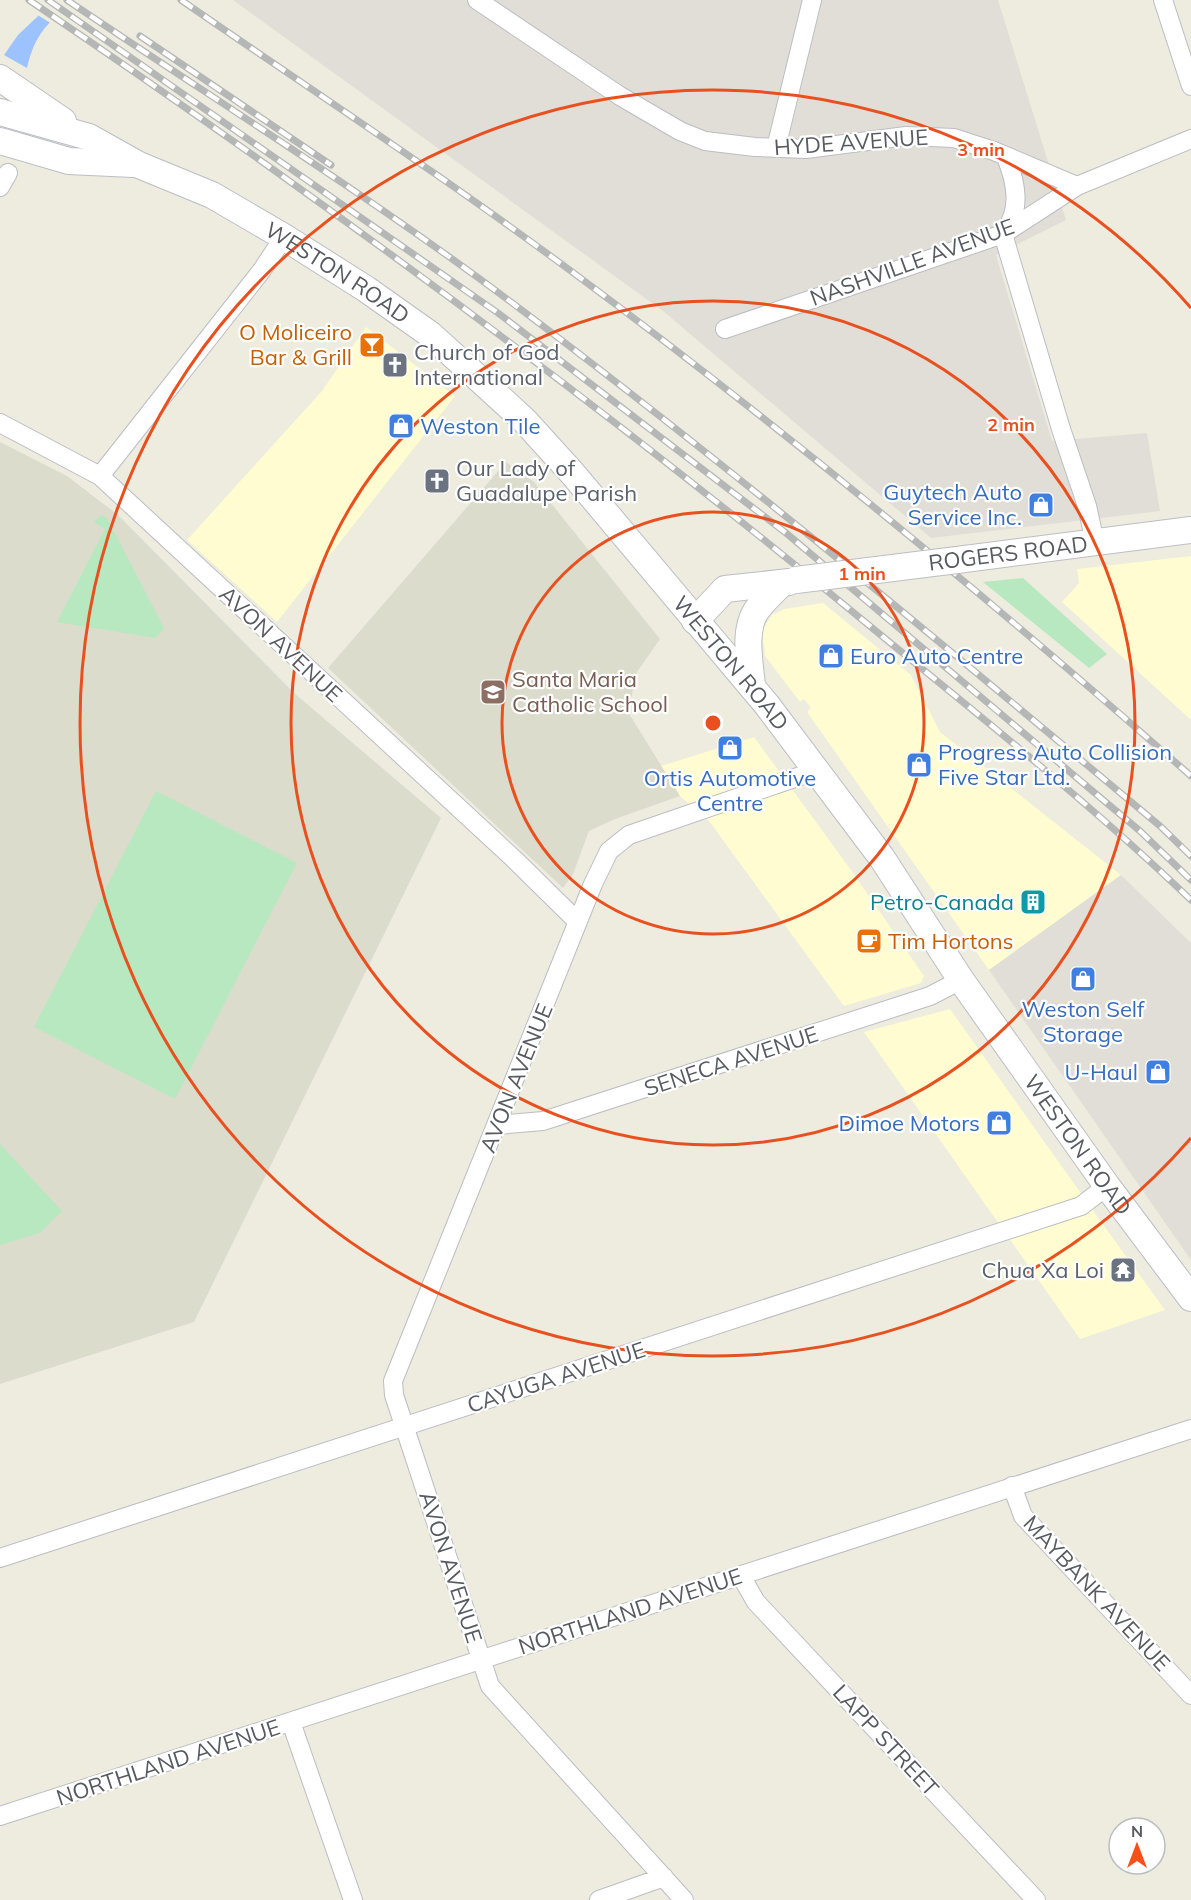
<svg xmlns="http://www.w3.org/2000/svg" width="1191" height="1900" font-family="Mulish,sans-serif">
<style>
.commercial{fill:#fffcd1}
.industrial{fill:#e0ded6}
.education{fill:#dcdccd}
.green{fill:#b7e8c0}
.water{fill:#9cc3ff}
.pier{fill:#edecde}
.lines{fill:none;stroke-linecap:round;stroke-linejoin:round}
.minor-casing{stroke:#bcbdc4;stroke-width:20}
.secondary-casing{stroke:#bcbec6;stroke-width:28}
.minor{stroke:#fff;stroke-width:18}
.secondary{stroke:#fff;stroke-width:26}
.rail-casing{stroke:#b5b6b6;stroke-width:7}
.rail{stroke:#fff;stroke-width:4.5;stroke-dasharray:14;stroke-linecap:butt}
.secondary-bridge-casing{stroke:#bcbec6;stroke-width:28;stroke-linecap:butt}
.secondary-bridge{stroke:#fff;stroke-width:26}
.ring{fill:none;stroke:#e9501f;stroke-width:3}
.labels{text-anchor:middle;stroke-width:4.5;stroke-linejoin:round;paint-order:stroke}
.street-label{font-size:22px;fill:#585a61;stroke:#fff}
.food-label{font-size:22px;fill:#c56008;stroke:#fff;text-anchor:end}
.worship-label{font-size:22px;fill:#5b616d;stroke:#fff;text-anchor:start}
.shop-label{font-size:22px;fill:#366cbe;stroke:#fff;text-anchor:start}
.education-label{font-size:22px;fill:#785e54;stroke:#fff;text-anchor:start}
.culture-label{font-size:22px;fill:#0d838f;stroke:#fff;text-anchor:end}
.centre{fill:#e9501f;stroke:#fff;stroke-width:3}
.ring-label{font-size:18px;text-anchor:middle;font-weight:bold;fill:#e9501f;stroke:#fff;stroke-width:4.5;stroke-linejoin:round;paint-order:stroke}
</style>
<rect width="100%" height="100%" fill="#edecde"/>
<path class="commercial" d="M366,327l89,69 -178,226 -90,-82 135,-149z
M1191,556v164l-129,-118 17,-19 -2,-14z
M823,603l88,72 29,57 181,143 -132,95 -182,-258 4,-4 -7,-9 -4,3 -35,-46 -3,-26 10,-15 12,-6z
M754,737l97,133 73,106 -3,7 -77,23 -135,-185 -29,-25 -19,-30z
M950,1009l157,221 58,80 -85,29 -216,-307z"/>
<path class="industrial" d="M233,0h765l68,220 -70,35 56,186 95,-8 13,78 -229,27 -268,-227z
M1121,875l70,68v317l-202,-290z"/>
<path class="education" d="M0,442l67,34 51,39 176,178 147,125 -247,504 -194,62z
M506,462l28,20 126,157 -23,33 -9,40 52,84 -65,23 -26,12 -16,43 -10,14 -235,-220z"/>
<path class="green" d="M101,515l6,3 56,108v4l-8,8 -98,-16 48,-93 -11,-7z
M1023,578l84,76 -18,14 -106,-86z
M156,791l141,72 -122,236 -141,-72z
M0,1144l62,67 -22,22 -40,12z"/>
<path class="water" d="M55,0h19c-26,23 -39,33 -47,68l-23,-13 14,-20z"/>
<path class="pier" d="M50,0h27l-25,24 -16,-10z"/>
<g class="lines">
<g class="minor-casing">
<path id="minor" d="M477,0l143,96 60,35 25,10 50,6 51,2 100,-13 48,2 40,13 83,35
M1163,0l28,86
M776,148l36,-148
M0,187l8,-14
M1004,232c18,-22 12,-50 2,-75
M1003,234l58,195 26,77 8,36
M725,329l278,-95 74,-48 114,-47
M0,423l100,53 415,384 63,62
M100,476l162,-206 22,-33
M497,1125l46,-4 387,-125 31,-16
M1012,1486l11,30 168,179
M0,1558l1081,-352 26,-20
M741,1576l15,26 280,298
M291,1722l62,178
M0,1816l1191,-387
M599,1900l65,-23
M684,1900l-194,-214 -96,-291 -1,-14 200,-497 16,-33 20,-16 186,-64"/>
</g>
<g class="secondary-casing">
<g id="secondary">
<path d="M0,78l63,43"/>
<path id="s1" d="M0,112l89,25 50,28 73,30 72,42 82,52 65,46 93,85 49,54 194,231 115,153 79,122 146,206 84,112"/>
<path d="M0,141l69,20 64,3"/>
<path d="M957,560l234,-30"/>
<path d="M695,621l30,-32 64,-7"/>
<path d="M752,686c-2,-24 -9,-54 4,-75 7,-10 18,-20 26,-28"/>
</g>
</g>
<use href="#minor" class="minor"/>
<use href="#secondary" class="secondary"/>
<g class="rail-casing">
<path id="rail" d="M29,0c294,199 580,410 853,636 105,86 211,170 309,264
M48,0l450,313 288,220 354,298 51,49
M67,0c148,100 301,195 444,302 223,167 436,346 649,524l31,30
M181,0c132,91 266,179 394,274 213,158 417,327 616,502
M140,36l191,129"/>
</g>
<use href="#rail" class="rail"/>
<g class="secondary-bridge-casing">
<path id="secondary-bridge" d="M796,580l161,-20"/>
</g>
<use href="#secondary-bridge" class="secondary-bridge"/>
</g>
<g class="ring">
<circle cx="713" cy="723" r="211"/>
<circle cx="713" cy="723" r="422"/>
<path d="M1191 1138A633 633 0 1 1 1191 308"/>
</g>
<defs>
<g id="bar-square" transform="scale(1.35)"><rect x="-9" y="-9" width="18" height="18" rx="4" fill="#e8710a" stroke="#fff"/><path d="M-6-5H6L.8 .8V4.5H3.5V6h-7V4.5H-.8V.8Z" fill="#fff"/></g>
<g id="church-square" transform="scale(1.35)"><rect x="-9" y="-9" width="18" height="18" rx="4" fill="#6b7280" stroke="#fff"/><path d="M-1.2-6h2.4v3.5h3.3v2.4h-3.3V6h-2.4V-.1h-3.3v-2.4h3.3Z" fill="#fff"/></g>
<g id="shop-square" transform="scale(1.35)"><rect x="-9" y="-9" width="18" height="18" rx="4" fill="#3f7fe0" stroke="#fff"/><path d="M-5-2.5h2.3a2.7 3.5 0 0 1 5.4 0H5L5.5 6h-11ZM-1.5-2.5h3a1.5 2.3 0 0 0-3 0Z" fill="#fff"/></g>
<g id="school-square" transform="scale(1.35)"><rect x="-9" y="-9" width="18" height="18" rx="4" fill="#8d6e63" stroke="#fff"/><path d="M0-5L7-2L0 1L-7-2ZM-4 1L0 2.5L4 1V4Q0 6-4 4Z" fill="#fff"/></g>
<g id="building-square" transform="scale(1.35)"><rect x="-9" y="-9" width="18" height="18" rx="4" fill="#0f9aa8" stroke="#fff"/><path d="M-4-6H4V6H1V3H-1V6H-4ZM-2.5-4.3h1.7v1.8h-1.7ZM.8-4.3h1.7v1.8H.8ZM-2.5-1h1.7V.8h-1.7ZM.8-1h1.7V.8H.8Z" fill="#fff"/></g>
<g id="cafe-square" transform="scale(1.35)"><rect x="-9" y="-9" width="18" height="18" rx="4" fill="#e8710a" stroke="#fff"/><path d="M-5.5-4.5H6V0H3Q3 3.5 0 3.5H-2.5Q-5.5 3.5-5.5 0ZM3-3.2v2h1.7v-2ZM-6 4.5H4V6H-6Z" fill="#fff"/></g>
<g id="temple-square" transform="scale(1.35)"><rect x="-9" y="-9" width="18" height="18" rx="4" fill="#6b7280" stroke="#fff"/><path d="M0-6L5-2H3V0L6.5 2.5H4V6H1.5V3h-3V6H-4V2.5H-6.5L-3 0V-2H-5Z" fill="#fff"/></g>
</defs>
<g fill-rule="evenodd">
<use href="#bar-square" x="372" y="345"/>
<use href="#church-square" x="395" y="365"/>
<use href="#shop-square" x="401" y="426"/>
<use href="#church-square" x="437" y="481"/>
<use href="#shop-square" x="1041" y="505"/>
<use href="#shop-square" x="831" y="656"/>
<use href="#school-square" x="493" y="692"/>
<use href="#shop-square" x="730" y="748"/>
<use href="#shop-square" x="919" y="765"/>
<use href="#building-square" x="1033" y="902"/>
<use href="#cafe-square" x="869" y="941"/>
<use href="#shop-square" x="1083" y="979"/>
<use href="#shop-square" x="1158" y="1072"/>
<use href="#shop-square" x="999" y="1123"/>
<use href="#temple-square" x="1123" y="1270"/>
</g>
<g class="labels">
<g class="street-label">
<text transform="translate(851 142) rotate(-4)" y="8">HYDE AVENUE</text>
<text transform="translate(912 262) rotate(-20)" y="8">NASHVILLE AVENUE</text>
<text dy="8" stroke="none"><textPath href="#s1" startOffset="376">WESTON ROAD</textPath></text>
<text transform="translate(1008 553) rotate(-7)" y="8">ROGERS ROAD</text>
<text transform="translate(281 644) rotate(43)" y="8">AVON AVENUE</text>
<text dy="8" stroke="none"><textPath href="#s1" startOffset="934">WESTON ROAD</textPath></text>
<text transform="translate(731 1061) rotate(-18)" y="8">SENECA AVENUE</text>
<text transform="translate(516 1078) rotate(-68)" y="8">AVON AVENUE</text>
<text dy="8" stroke="none"><textPath href="#s1" startOffset="1528">WESTON ROAD</textPath></text>
<text transform="translate(556 1377) rotate(-18)" y="8">CAYUGA AVENUE</text>
<text transform="translate(451 1567) rotate(72)" y="8">AVON AVENUE</text>
<text transform="translate(1097 1593) rotate(47)" y="8">MAYBANK AVENUE</text>
<text transform="translate(630 1611) rotate(-18)" y="8">NORTHLAND AVENUE</text>
<text transform="translate(886 1740) rotate(47)" y="8">LAPP STREET</text>
<text transform="translate(168 1762) rotate(-18)" y="8">NORTHLAND AVENUE</text>
</g>
<g class="food-label">
<text x="352" y="340">O Moliceiro<tspan x="352" dy="25">Bar &amp; Grill</tspan></text>
<text x="888" y="949" text-anchor="start">Tim Hortons</text>
</g>
<g class="worship-label">
<text x="414" y="360">Church of God<tspan x="414" dy="25">International</tspan></text>
<text x="456" y="476">Our Lady of<tspan x="456" dy="25">Guadalupe Parish</tspan></text>
<text x="1104" y="1278" text-anchor="end">Chua Xa Loi</text>
</g>
<g class="shop-label">
<text x="420" y="434">Weston Tile</text>
<text x="1022" y="500" text-anchor="end">Guytech Auto<tspan x="1022" dy="25">Service Inc.</tspan></text>
<text x="850" y="664">Euro Auto Centre</text>
<text x="938" y="760">Progress Auto Collision<tspan x="938" dy="25">Five Star Ltd.</tspan></text>
<text x="730" y="786" text-anchor="middle">Ortis Automotive<tspan x="730" dy="25">Centre</tspan></text>
<text x="1083" y="1017" text-anchor="middle">Weston Self<tspan x="1083" dy="25">Storage</tspan></text>
<text x="1138" y="1080" text-anchor="end">U-Haul</text>
<text x="980" y="1131" text-anchor="end">Dimoe Motors</text>
</g>
<g class="education-label">
<text x="512" y="687">Santa Maria<tspan x="512" dy="25">Catholic School</tspan></text>
</g>
<g class="culture-label">
<text x="1014" y="910">Petro-Canada</text>
</g>
</g>
<circle cx="713" cy="723" r="9" class="centre"/>
<g class="ring-label">
<text x="981" y="156">3 min</text>
<text x="1011" y="431">2 min</text>
<text x="862" y="580">1 min</text>
</g>
<g transform="translate(1137 1846)"><circle r="28" fill="#ffffff" stroke="#bcbdc0" stroke-width="1.5"/>
<path d="M0-4.5L10 22L0 15L-10 22Z" fill="#f94f18"/>
<text y="-9" font-size="16" font-weight="bold" text-anchor="middle" fill="#585a61">N</text>
</g>
</svg>
